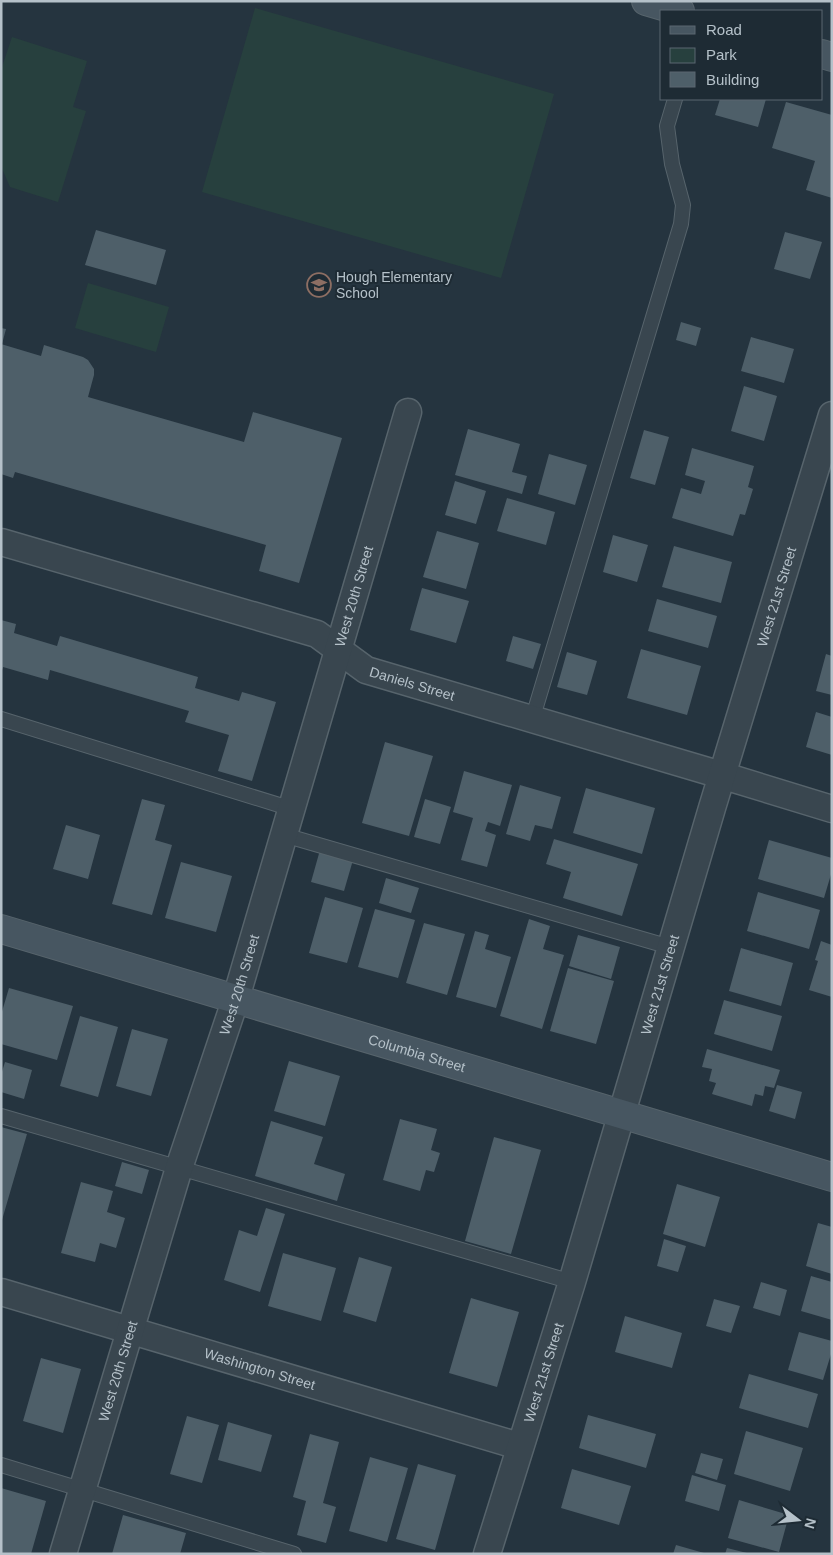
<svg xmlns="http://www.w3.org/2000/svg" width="833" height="1555" font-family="Helvetica,sans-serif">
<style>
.green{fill:#27403e}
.building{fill:#4e5f69}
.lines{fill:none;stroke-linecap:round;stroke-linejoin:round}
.lane-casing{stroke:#57646c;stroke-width:16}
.street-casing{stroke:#57646c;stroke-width:29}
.secondary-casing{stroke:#57646c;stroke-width:30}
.lane{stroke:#39464f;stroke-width:14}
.street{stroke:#39464f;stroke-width:26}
.secondary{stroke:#475661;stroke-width:28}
.labels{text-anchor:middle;stroke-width:4;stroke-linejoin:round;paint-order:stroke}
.poi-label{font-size:14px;fill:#b5c1c9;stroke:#1e2b34;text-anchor:start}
.street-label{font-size:14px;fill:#b5c1c9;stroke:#1e2b34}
</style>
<rect width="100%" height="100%" fill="#25343f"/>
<path class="green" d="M255,8l299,86 -53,184 -299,-86z
M12,37l75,24 -14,46 13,4 -28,91 -48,-15 -9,-21v-96z
M88,283l81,24 -13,45 -81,-24z"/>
<path class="building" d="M720,99h46l-8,28 -43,-12z
M786,102l46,13v83l-26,-8 9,-29 -43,-13z
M96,230l70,20 -10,35 -71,-20z
M785,232l37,10 -12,37 -36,-10z
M681,322l20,6 -5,18 -20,-6z
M1,328l5,1 -4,15h-1z
M751,337l43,12 -10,34 -43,-12z
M1,344l40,12 3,-11 39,12 5,3 6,9v6l-6,22 156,45 9,-30 89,26 -43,145 -40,-12 7,-26 -251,-73 -2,6 -12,-4z
M744,386l33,10 -13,45 -33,-10z
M468,429l52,15 -8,28 15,4 -5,18 -67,-19z
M644,430l25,7 -14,48 -25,-7z
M692,448l62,18 -6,21 5,2 -8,26 -5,-1 -7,22 -61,-18 9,-30 20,6 4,-13 -20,-6z
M549,454l38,11 -12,40 -37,-11z
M455,481l31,10 -10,33 -31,-9z
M507,498l48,14 -9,33 -49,-14z
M437,531l42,12 -13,46 -43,-12z
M613,535l35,10 -11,37 -34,-10z
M674,546l58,16 -11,41 -59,-16z
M422,588l47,13 -13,42 -46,-13z
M657,599l60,17 -9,32 -60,-17z
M1,620l15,4 -2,9 43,13 3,-10 138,41 -3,11 44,13 3,-9 34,10 -24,79 -34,-10 11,-36 -44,-13 4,-11 -139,-41 -2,10 -45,-13 -2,6z
M513,636l28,8 -8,25 -27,-8z
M641,649l60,17 -14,49 -60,-17z
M567,652l30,9 -10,34 -30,-8z
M826,654l6,2v39l-16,-4z
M816,712l16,5v38l-26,-8z
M385,742l48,14 -24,80 -47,-13z
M464,771l48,14 -12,41 -12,-4 -3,9 11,4 -9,32 -26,-7 12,-42 -20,-6z
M520,785l41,12 -9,32 -17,-4 -5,16 -24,-7z
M586,788l69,20 -13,46 -69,-21z
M142,799l23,6 -10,35 17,5 -20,70 -40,-11z
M425,799l26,8 -11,37 -26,-7z
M66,825l34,10 -12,44 -35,-10z
M554,839l84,25 -16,52 -59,-18 8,-26 -25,-8z
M769,840l63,18v13l-8,27 -66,-19z
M320,850l33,10 -9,31 -33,-9z
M181,862l51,14 -16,56 -51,-14z
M386,878l33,10 -8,25 -32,-10z
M758,892l62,18 -11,39 -62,-18z
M325,897l38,11 -16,55 -38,-10z
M375,909l40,11 -17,58 -40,-11z
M529,919l21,7 -7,23 21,6 -22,74 -42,-13z
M424,923l41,11 -18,61 -41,-12z
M475,931l14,4 -4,14 26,8 -15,51 -40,-11z
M578,935l42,12 -9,32 -42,-13z
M821,941l11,4v52l-23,-7 9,-29 -3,-1z
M741,948l52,15 -12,43 -52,-15z
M568,968l46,13 -18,63 -46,-13z
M9,988l64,18 -16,54 -56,-16v-29z
M724,1000l58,16 -10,35 -58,-17z
M80,1016l38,11 -20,70 -38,-11z
M132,1029l36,10 -17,57 -35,-10z
M707,1049l73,21 -6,18 -9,-2 -2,10 -8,-2 -3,12 -40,-12 4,-11 -7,-2 3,-12 -10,-2z
M289,1061l51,15 -15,50 -51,-15z
M5,1062l27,8 -8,29 -23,-7v-17z
M777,1085l25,7 -7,27 -26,-8z
M400,1119l37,10 -6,21 9,3 -6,19 -8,-2 -6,21 -37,-11z
M271,1121l52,16 -9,27 31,10 -8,27 -82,-25z
M1,1127l26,7 -25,86h-1z
M494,1137l47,13 -30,104 -46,-13z
M122,1162l27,8 -7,24 -27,-8z
M81,1182l32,9 -6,21 18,6 -9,30 -16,-5 -5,19 -34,-9z
M677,1184l43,13 -15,50 -42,-13z
M266,1208l19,6 -25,78 -36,-12 15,-50 18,6z
M818,1223l14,4v47l-26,-8z
M664,1239l22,7 -8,26 -21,-6z
M283,1253l53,15 -15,53 -53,-15z
M359,1257l33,10 -16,55 -33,-10z
M811,1276l21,6v38l-31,-9z
M761,1282l26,8 -7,26 -27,-8z
M471,1298l48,14 -22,75 -48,-14z
M714,1299l26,7 -9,27 -25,-7z
M625,1316l57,17 -10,35 -57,-16z
M799,1332l33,9v10l-9,29 -35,-10z
M41,1358l40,11 -18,64 -40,-12z
M749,1374l69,20 -10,34 -69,-20z
M588,1415l68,19 -10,34 -67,-20z
M187,1416l32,9 -17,58 -32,-9z
M228,1422l44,13 -11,37 -43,-12z
M746,1431l57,17 -13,43 -56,-17z
M310,1434l29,8 -16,61 13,4 -10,36 -29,-8 9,-34 -13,-4z
M701,1453l22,6 -6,21 -22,-7z
M370,1457l38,11 -21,74 -38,-11z
M418,1464l38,11 -21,75 -39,-11z
M572,1469l59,17 -12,39 -58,-17z
M692,1475l34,10 -7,26 -34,-10z
M1,1488l45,13 -15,53h-30z
M739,1500l50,15 -10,37 -51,-14z
M123,1515l63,18 -6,21h-68z
M676,1545l28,8 -1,1h-30z
M727,1548l20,5v1h-22z"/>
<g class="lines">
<g class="lane-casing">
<path id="lane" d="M1,719l291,90
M532,720l149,-496 2,-19 -11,-41 -5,-38 8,-27
M284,835l386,112
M1,1116l571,166
M1,1465l293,89"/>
</g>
<g class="street-casing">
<g id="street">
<path id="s1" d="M1,542l316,92 49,36 355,105 111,34"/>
<path id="s2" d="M1,1292l518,154"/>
<path id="s3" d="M63,1554l116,-386 57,-170 172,-586"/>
<path id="s4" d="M487,1554l85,-272 140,-474 120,-393"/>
</g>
</g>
<g class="secondary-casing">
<g id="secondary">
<path d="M646,1l34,10"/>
<path d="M822,54l10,3"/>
<path id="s5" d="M1,929l831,248"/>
</g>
</g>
<use href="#lane" class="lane"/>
<use href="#street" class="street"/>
<use href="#secondary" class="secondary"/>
</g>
<defs>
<g id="school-ring" transform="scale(1.25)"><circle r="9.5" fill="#1e2b34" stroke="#8d6e63" stroke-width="1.5"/><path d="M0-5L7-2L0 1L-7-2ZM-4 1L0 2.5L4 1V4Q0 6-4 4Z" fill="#8d6e63"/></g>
</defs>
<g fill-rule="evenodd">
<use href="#school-ring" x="319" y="285"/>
</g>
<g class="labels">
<g class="poi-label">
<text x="336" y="282">Hough Elementary<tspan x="336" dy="16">School</tspan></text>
</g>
<g class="street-label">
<text dy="5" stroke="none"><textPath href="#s3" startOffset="1001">West 20th Street</textPath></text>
<text dy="5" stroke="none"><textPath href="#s4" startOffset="1000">West 21st Street</textPath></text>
<text dy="5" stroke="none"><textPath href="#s1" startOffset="438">Daniels Street</textPath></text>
<text dy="5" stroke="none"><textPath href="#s3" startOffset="596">West 20th Street</textPath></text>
<text dy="5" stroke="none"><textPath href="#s4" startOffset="595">West 21st Street</textPath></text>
<text dy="5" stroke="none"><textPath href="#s5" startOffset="434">Columbia Street</textPath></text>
<text dy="5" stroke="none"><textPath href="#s2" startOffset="270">Washington Street</textPath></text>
<text dy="5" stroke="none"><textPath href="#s3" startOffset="191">West 20th Street</textPath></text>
<text dy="5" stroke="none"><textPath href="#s4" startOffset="190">West 21st Street</textPath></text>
</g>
</g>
<rect width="833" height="1555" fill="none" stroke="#b5c1c9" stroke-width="5"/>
<rect x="660" y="10" width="162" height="90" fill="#1e2b34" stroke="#5a6770"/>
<rect x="670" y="26" width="25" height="8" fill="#475661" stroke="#5a6770"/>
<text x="706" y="35" font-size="15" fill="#b5c1c9">Road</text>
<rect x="670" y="48" width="25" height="15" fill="#27403e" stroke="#5a6770"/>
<text x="706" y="60" font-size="15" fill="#b5c1c9">Park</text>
<rect x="670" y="72" width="25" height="15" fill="#4e5f69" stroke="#5a6770"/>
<text x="706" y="85" font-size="15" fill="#b5c1c9">Building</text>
<g transform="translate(798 1520) rotate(106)" stroke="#1e2b34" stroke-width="4" paint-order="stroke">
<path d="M0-4L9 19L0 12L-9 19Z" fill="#b5c1c9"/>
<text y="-8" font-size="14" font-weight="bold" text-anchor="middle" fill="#b5c1c9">N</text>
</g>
</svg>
